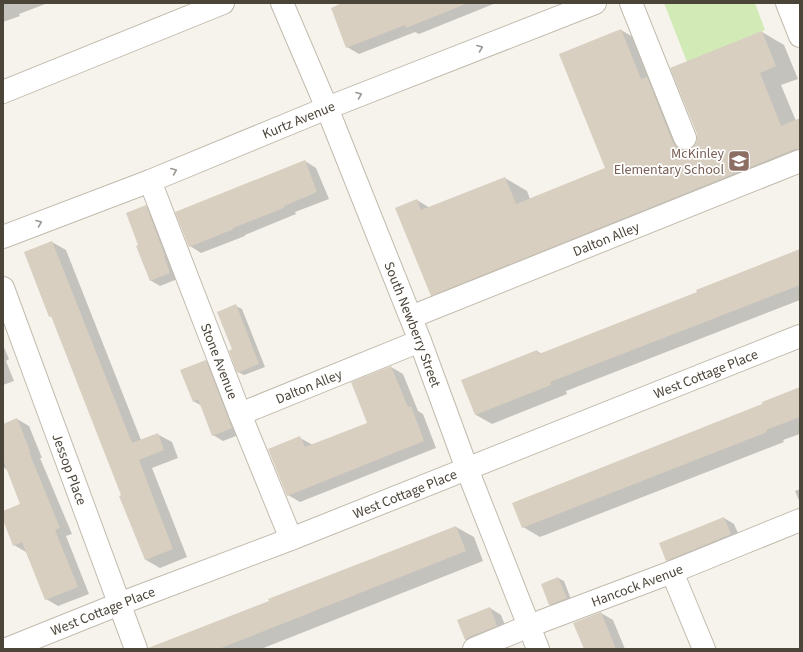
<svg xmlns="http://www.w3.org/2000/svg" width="803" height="652" font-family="'Source Sans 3',sans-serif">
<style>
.green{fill:#d2eab5}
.shadow{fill:#0003}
.building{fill:#d8cfc1}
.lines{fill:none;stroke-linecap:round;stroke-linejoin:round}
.minor-casing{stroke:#c2bbae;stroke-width:24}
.minor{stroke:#fff;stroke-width:22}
.oneway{stroke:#9c9892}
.labels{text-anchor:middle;stroke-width:3.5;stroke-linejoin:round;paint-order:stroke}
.street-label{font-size:14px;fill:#4b4439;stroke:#fff}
.education-label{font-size:14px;fill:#785e54;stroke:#fff;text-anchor:end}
</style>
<rect width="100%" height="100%" fill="#f6f3ec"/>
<path class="green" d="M664,3h91l10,27 -78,32z"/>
<path class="shadow" d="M3,3h45l-29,11 1,2 -17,6z
M345,3h151l-77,31 -4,-2 -56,22 -12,-7z
M621,30l22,13 26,47 23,59 4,-3 66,-114 22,13 14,34 -17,6 15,36 4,1v47l-346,139 -22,-13 -15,-95 13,8 75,-30 22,13 3,8 76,-30z
M305,161l11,7 13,31 -34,13 1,2 -51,21v1l-44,17 -11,-7z
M146,206l10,6 24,66 -20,8 -10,-6 -10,-35z
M52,242l14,8 75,190 16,-6 15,8 6,16 -26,10 35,89 -27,11 -14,-8 -24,-65 -70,-178 -2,-1z
M800,250v50l-234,91 1,3 -75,30 -16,-9 61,-64 5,3 156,-61z
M236,306l6,3 23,58 -21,8 -6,-3 -5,-22z
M3,345l6,14 -3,2 8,20 -11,4z
M205,361l10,5 26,68 -18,7 -10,-6 -11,-29 -9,-5z
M391,367l12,7 15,37 5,3 13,34 -136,54 -12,-7 12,-57 13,7 56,-22z
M800,388v46l-17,6 1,2 -244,95 -17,-10 241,-122z
M17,419l12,7 13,32h-2l32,76 -6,2 23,58 -31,12 -12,-7 -20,-47 -12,-7 -11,-28v-5l18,-7 -13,-35 -5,-3v-42z
M800,489v14l-5,-12z
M724,518l10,6 7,16 -64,26 -10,-6z
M456,527l18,10 9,24 -222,88h-90z
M558,578l6,3 8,21 -17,6 -5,-4z
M490,608l11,7 7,18 -30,14 -12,-7 -8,-20z
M601,613l12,7 12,29h-40z"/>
<path class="building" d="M342,3h124v1l-60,24 -1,-3 -59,23 -15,-40z
M621,29l20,50 6,-2 26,66 5,5 6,2 6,-1 5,-4 2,-5v-6l-27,-66 92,-37 14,35 -16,7 21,53 19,-8v31h-5l-364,147 -36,-88 22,-9 4,11 84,-33 11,27 89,-36 -46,-114z
M305,160l12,32 -33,14v2l-51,20 1,1 -45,18 -14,-35z
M146,205l19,51h-1l6,17 -20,8 -14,-35 2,-1 -12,-32z
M52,241l80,202 26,-10 6,17 -25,10 34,89 -28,11 -26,-64 2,-1 -70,-179 -2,1 -25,-65z
M800,249v36l-250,97 1,3 -76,30 -14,-35 76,-30 2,4 158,-62 -1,-2z
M236,304l23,60 -22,9 -8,-22 3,-2 -15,-37z
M206,360l26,68 -20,8 -14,-37 -5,3 -13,-32z
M391,366l17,41 3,-1 13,35 -137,55 -19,-47 32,-13 5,11 62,-24 -16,-41z
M800,387v30l-34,13 1,2 -245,96 -10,-25 250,-99v-2z
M17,418l13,33 -1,1 31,76 -5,2 23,57 -33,13 -23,-58 -9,4 -10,-26v-9l17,-7 -17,-44v-36z
M724,517l7,17 -65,27 -7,-18z
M456,526l10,25 -247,98h-70l-1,-1 121,-47 -1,-2z
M558,577l9,21 -18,7 -8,-21z
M490,607l7,19 -28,11 -4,3 -8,-20z
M601,612l15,37h-32l-11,-26z"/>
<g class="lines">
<g class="minor-casing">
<g id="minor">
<path id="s1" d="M282,3l45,105 93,233 47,128 71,180"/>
<path d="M631,3l54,135"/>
<path d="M787,3l13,33"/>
<path d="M3,92l220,-89"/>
<path id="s2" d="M150,181l90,233 51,125"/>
<path id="s3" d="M3,237l147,-56 177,-73 268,-105"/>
<path id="s4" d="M3,288l133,361"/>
<path id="s5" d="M411,317l389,-156"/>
<path id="s6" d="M240,414l180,-73"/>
<path d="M672,572l32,77"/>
<path id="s7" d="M7,649l112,-45 172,-65 509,-203"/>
<path id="s8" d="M474,649l55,-23 143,-54 128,-52"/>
</g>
</g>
<use href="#minor" class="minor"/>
</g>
<defs><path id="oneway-chevron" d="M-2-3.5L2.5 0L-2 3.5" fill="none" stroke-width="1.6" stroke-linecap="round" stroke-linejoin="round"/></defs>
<g class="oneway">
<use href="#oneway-chevron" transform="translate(480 48) rotate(-21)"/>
<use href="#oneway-chevron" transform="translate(359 95) rotate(-21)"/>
<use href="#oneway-chevron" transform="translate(174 171) rotate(-23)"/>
<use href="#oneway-chevron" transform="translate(39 223) rotate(-21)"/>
</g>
<defs>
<g id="school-square" transform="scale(1.15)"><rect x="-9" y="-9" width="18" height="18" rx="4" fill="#8d6e63" stroke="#fff"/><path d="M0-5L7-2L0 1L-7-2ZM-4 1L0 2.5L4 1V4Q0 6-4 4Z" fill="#fff"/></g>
</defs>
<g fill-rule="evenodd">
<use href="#school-square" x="739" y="161"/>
</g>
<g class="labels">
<g class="street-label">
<text dy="5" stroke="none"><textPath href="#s3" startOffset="318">Kurtz Avenue</textPath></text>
<text dy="5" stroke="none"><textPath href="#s5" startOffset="210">Dalton Alley</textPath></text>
<text dy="5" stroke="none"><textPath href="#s1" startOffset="347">South Newberry Street</textPath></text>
<text dy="5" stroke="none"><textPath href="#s2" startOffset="193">Stone Avenue</textPath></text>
<text dy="5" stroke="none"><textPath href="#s7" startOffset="751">West Cottage Place</textPath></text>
<text dy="5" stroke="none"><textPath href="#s6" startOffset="74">Dalton Alley</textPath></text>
<text dy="5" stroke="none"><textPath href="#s4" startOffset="193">Jessop Place</textPath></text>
<text dy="5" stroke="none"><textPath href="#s7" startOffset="427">West Cottage Place</textPath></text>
<text dy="5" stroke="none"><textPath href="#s8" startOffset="175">Hancock Avenue</textPath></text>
<text dy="5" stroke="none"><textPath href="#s7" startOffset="103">West Cottage Place</textPath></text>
</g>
<g class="education-label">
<text x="724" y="158">McKinley<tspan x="724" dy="16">Elementary School</tspan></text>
</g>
</g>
<rect width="803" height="652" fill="none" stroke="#4b4439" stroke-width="8"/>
</svg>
